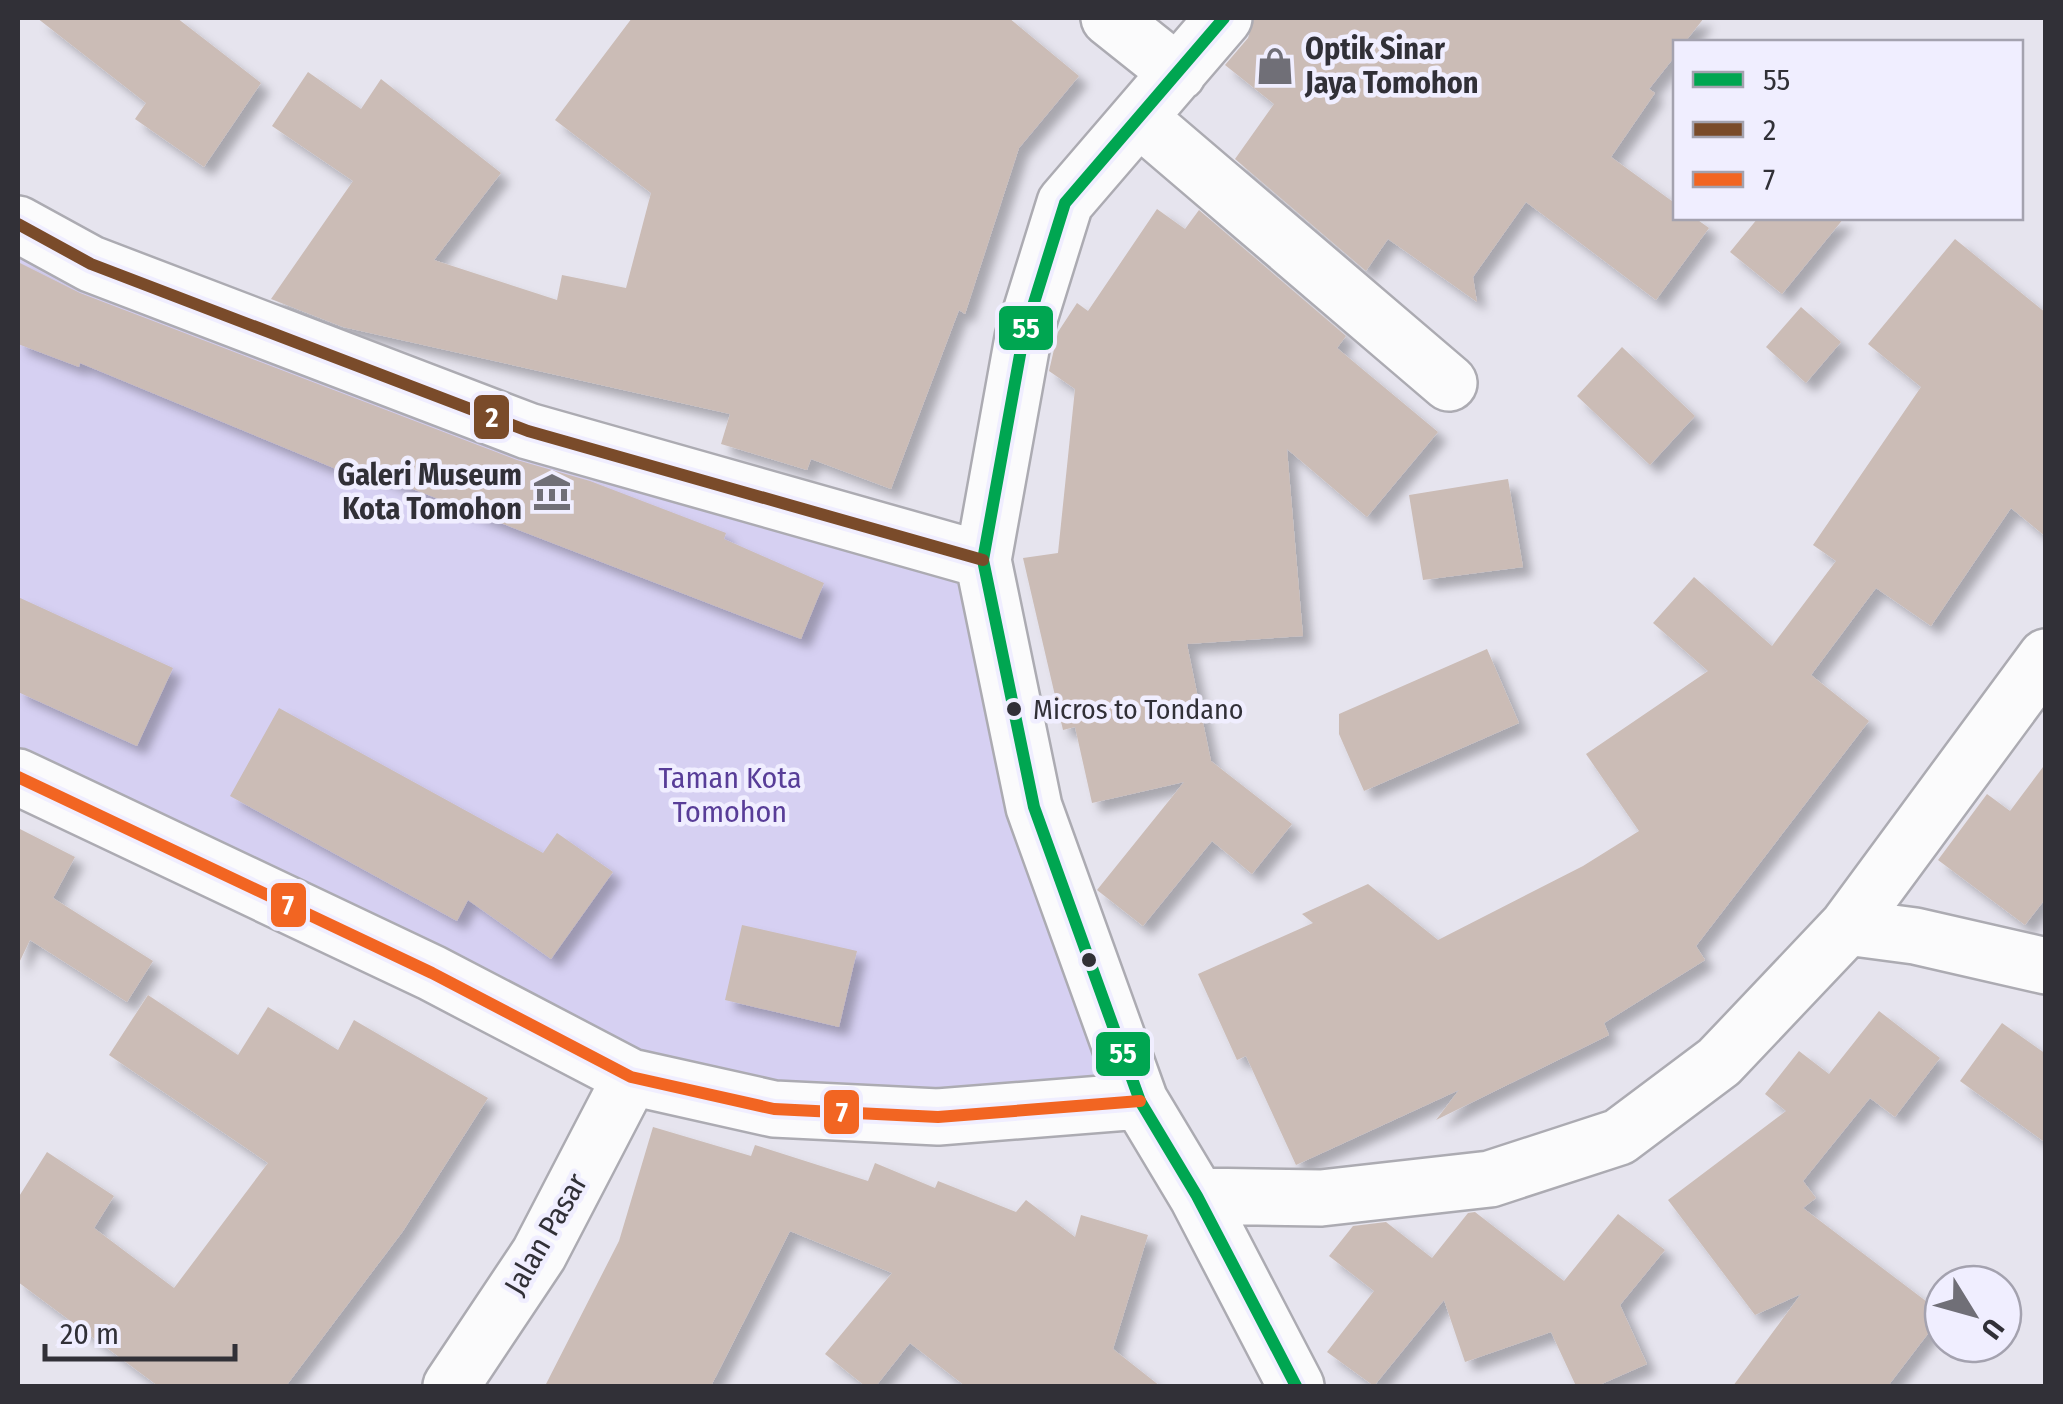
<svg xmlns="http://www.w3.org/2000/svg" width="2063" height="1404" font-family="'Fira Sans Condensed',sans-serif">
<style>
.green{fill:#d6d0f2}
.building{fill:#cbbcb6;filter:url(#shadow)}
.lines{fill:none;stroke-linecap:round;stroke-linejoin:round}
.minor-casing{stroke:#acabb2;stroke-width:60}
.minor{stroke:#fbfbfc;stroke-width:55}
.bus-1-casing{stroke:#f0eeff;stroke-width:20}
.bus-2-casing{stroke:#f0eeff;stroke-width:20}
.bus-3-casing{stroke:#f0eeff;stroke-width:20}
.bus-1{stroke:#00a651;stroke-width:12}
.bus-2{stroke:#7a4b2a;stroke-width:12}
.bus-3{stroke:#f26522;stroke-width:12}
.bus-dot{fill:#313037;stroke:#f0eeff;stroke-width:4}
.labels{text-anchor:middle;stroke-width:9;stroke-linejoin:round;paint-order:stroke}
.bus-label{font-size:28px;fill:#313037;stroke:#f0eeff;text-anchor:start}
.poi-label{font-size:30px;font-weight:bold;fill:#313037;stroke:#f0eeff;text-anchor:start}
.park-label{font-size:30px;fill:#583d98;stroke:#f0eeff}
.street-label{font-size:30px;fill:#313037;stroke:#f0eeff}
.line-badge{stroke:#f0eeff;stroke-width:4}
.badge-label{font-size:28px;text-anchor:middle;font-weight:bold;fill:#fff}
</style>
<defs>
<filter id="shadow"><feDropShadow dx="9" dy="9" stdDeviation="5" flood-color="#0004"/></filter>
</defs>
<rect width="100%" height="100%" fill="#e6e4ee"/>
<path class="green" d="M18,224l73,40 892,296 157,541 -509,-24 -613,-300z"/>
<path class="building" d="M37,18h140l84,65 -57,84 -69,-48 11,-16z
M632,18h377l70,58 -60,72 -54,166 -6,-4 -68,179 -80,-30 -4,11 -86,-26 9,-30 -387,-87 -72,-28 82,-118 -81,-55 36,-54 53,37 20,-30 120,94 -67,87 123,40 5,-25 64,13 25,-95 -96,-73z
M1254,18h450l-19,24h-9v13l-27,34 6,4 -44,64 65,47v14h19l14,10 -53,72 -130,-98 -53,75 4,25 -89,-63 -22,32 -131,-112 39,-55 -49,-39 23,-27z
M1157,209l28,20 14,-19 147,126 -9,12 101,84 -71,85 -80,-68 16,187 -116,8 24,117 81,63 -40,50 -40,-33 -69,85 -46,-36 87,-108 -92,21 -17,-76 -12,3 -40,-172 35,-5 17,-164 -26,-18 9,-39 19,-29 11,8z
M1758,218h86l-62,76 -52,-42z
M1955,239l91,74v224l-35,-29 -80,118 -55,-38 -65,87 58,46 -173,225 9,14 -101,63 5,12 -173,85 23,-30 -163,75 -50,-109 -9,4 -39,-86 115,-51 -11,-9 66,-30 70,56 145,-74 56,-35 -53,-77 122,-83 -55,-48 41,-46 78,69 64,-85 -23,-16 108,-158 -53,-43z
M18,262l62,31 437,167 73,21 136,52 -2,6 100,44 -23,56 -461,-178 -4,8 -256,-106 -1,4 -61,-23z
M1801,307l40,35 -35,41 -40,-36z
M1622,347l73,69 -45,49 -73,-69z
M1508,479l15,88 -100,13 -14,-85z
M18,597l155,71 -36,78 -119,-54z
M1487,649l32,74 -155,68 -25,-57v-20z
M279,708l264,145 14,-20 56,39 -62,87 -83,-59 -11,21 -227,-125z
M2046,763v135l-21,27 -87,-65 49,-66 23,17z
M18,828l57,29 -22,41 100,63 -26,41 -97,-62 -12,25z
M742,925l115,26 -18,76 -114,-27z
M148,995l90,60 30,-48 70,43 16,-30 134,78 -85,133 -117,155h-128l-140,-104v-84l29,-46 67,44 -20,32 80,60 94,-125 -159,-108z
M1879,1011l61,47 -45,59 -25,-19 -67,83 13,17 -13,10 140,106 -55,72h-155l68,-92 -46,21 -87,-115 118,-89 -21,-17 34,-43 30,23z
M2002,1023l44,31v89l-86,-62z
M653,1127l98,29 4,-11 113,36 7,-18 60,25 3,-7 78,31 10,-12 49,37 6,-22 67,20 -35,114 47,37h-195l-55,-43 -34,43h-11l-40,-32 67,-81 -102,-42 -79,155h-166l74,-145z
M1475,1212l89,69 54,-67 47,36 -45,55 27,59 -50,22h-21l-25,-54 -86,30 -21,-62 -70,86 -47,-34 47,-61 -45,-35 24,-30 33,-4 46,36 36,-45z"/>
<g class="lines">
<g class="minor-casing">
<path id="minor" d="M1109,18l69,55
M1224,18l-159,185 -42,135 -40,222 51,247 106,294 57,95 99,190
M1139,118l310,265
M18,224l73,40 437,167 455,129
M18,777l414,196 199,104 143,32 164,8 202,-16
M1847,927l68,9 131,30
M1197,1196l124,2 169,-19 129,-42 100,-75 128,-135 199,-270
M451,1386l88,-132 92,-177"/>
</g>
<use href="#minor" class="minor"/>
<g class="bus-1-casing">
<path id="bus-1" d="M1224,18l-159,185 -42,135 -40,222 51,247 106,294 57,95 99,190"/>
</g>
<g class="bus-2-casing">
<path id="bus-2" d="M18,224l73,40 437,167 455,129"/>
</g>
<g class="bus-3-casing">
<path id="bus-3" d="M18,777l414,196 199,104 143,32 164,8 202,-16"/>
</g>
<use href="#bus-1" class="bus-1"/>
<use href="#bus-2" class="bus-2"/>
<use href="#bus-3" class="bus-3"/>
</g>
<defs>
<g id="shop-bare" transform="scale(3)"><path d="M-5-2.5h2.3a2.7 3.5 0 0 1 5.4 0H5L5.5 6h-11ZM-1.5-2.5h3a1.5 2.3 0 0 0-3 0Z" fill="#706f77" stroke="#f0eeff" stroke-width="2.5" paint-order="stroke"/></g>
<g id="museum-bare" transform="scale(3)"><path d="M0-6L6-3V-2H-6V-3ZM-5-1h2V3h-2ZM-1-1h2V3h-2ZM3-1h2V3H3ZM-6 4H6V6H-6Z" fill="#706f77" stroke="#f0eeff" stroke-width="2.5" paint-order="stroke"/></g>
</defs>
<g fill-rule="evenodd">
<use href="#shop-bare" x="1275" y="66"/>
<use href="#museum-bare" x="552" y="492"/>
</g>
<g class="bus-dot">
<circle cx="1014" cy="709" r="9"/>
<circle cx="1089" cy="960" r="9"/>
</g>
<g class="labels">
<g class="bus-label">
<text x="1033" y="719">Micros to Tondano</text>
</g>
<g class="poi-label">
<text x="1305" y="59">Optik Sinar<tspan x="1305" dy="34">Jaya Tomohon</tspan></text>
<text x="522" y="485" text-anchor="end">Galeri Museum<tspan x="522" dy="34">Kota Tomohon</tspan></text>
</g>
<g class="park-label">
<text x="730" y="788">Taman Kota<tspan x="730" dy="34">Tomohon</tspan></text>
</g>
<g class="street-label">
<text transform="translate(546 1234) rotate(-60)" y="10">Jalan Pasar</text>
</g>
</g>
<g class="line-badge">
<rect x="997" y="304" width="58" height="48" rx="10" fill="#00a651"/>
<rect x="472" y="393" width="39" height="48" rx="10" fill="#7a4b2a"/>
<rect x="269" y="881" width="39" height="48" rx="10" fill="#f26522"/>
<rect x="1094" y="1030" width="58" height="48" rx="10" fill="#00a651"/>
<rect x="822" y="1088" width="39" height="48" rx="10" fill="#f26522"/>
</g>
<g class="badge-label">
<text x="1026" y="338">55</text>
<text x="492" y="427">2</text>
<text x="288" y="915">7</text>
<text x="1123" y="1063">55</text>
<text x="842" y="1122">7</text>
</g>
<rect width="2063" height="1404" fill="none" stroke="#313037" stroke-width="40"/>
<rect x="1673" y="40" width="350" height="180" fill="#f0eeff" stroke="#a4a2af" stroke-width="2.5"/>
<rect x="1693" y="72" width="50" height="15" fill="#00a651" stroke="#a4a2af" stroke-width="2.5"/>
<text x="1763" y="90" font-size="30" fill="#313037">55</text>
<rect x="1693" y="122" width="50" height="15" fill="#7a4b2a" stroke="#a4a2af" stroke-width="2.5"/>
<text x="1763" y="140" font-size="30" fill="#313037">2</text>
<rect x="1693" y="172" width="50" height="15" fill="#f26522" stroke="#a4a2af" stroke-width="2.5"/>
<text x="1763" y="190" font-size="30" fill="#313037">7</text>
<g transform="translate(1973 1314) rotate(127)"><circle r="48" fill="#f0eeff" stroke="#a4a2af" stroke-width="2.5"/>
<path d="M0-8L18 38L0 25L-18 38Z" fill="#706f77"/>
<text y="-15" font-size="28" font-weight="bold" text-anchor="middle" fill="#313037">U</text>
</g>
<path d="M45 1344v15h190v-15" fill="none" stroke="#313037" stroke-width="5"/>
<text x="60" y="1344" font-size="30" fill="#313037" stroke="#f0eeff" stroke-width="8" paint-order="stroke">20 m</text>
</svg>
